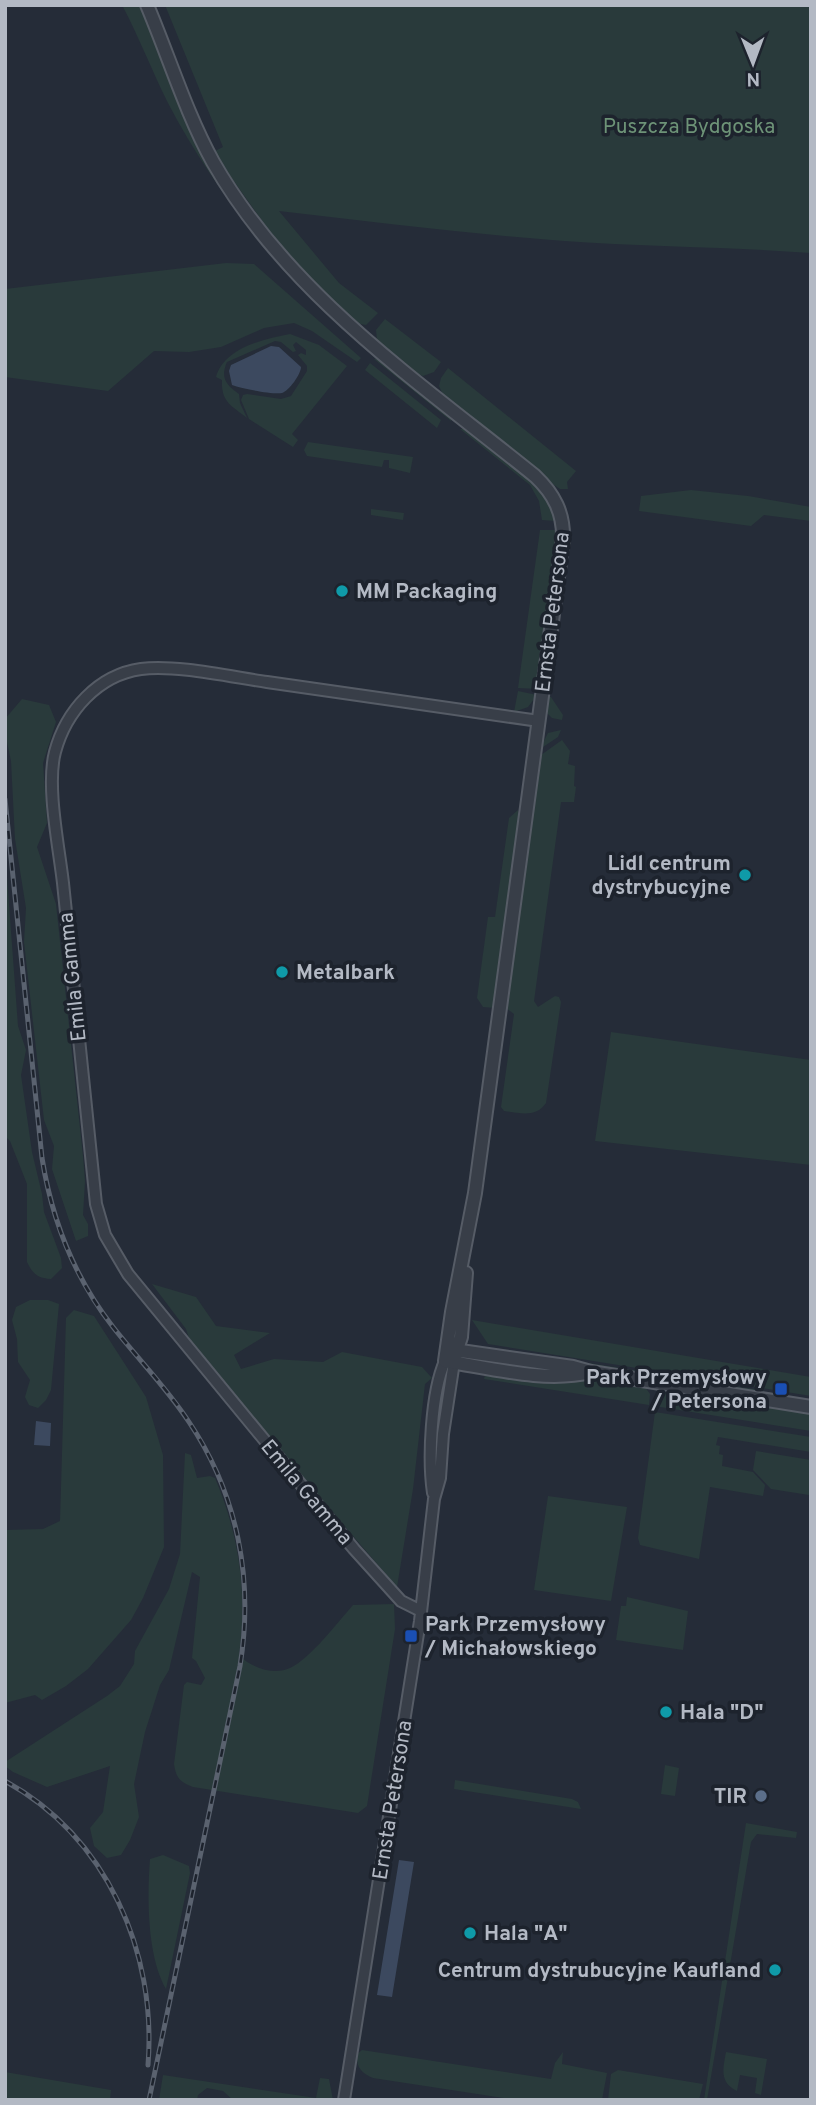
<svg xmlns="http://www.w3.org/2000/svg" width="816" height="2105" font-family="Overpass,sans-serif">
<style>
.green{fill:#293a3b}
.water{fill:#3c495f}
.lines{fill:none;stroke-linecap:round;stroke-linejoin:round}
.minor-casing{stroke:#565c66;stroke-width:14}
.tertiary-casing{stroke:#565c66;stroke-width:16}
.minor{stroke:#383e48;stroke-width:10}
.tertiary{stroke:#383e48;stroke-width:12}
.rail-casing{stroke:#5a626f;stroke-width:5}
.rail{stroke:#1d232d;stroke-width:2.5;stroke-dasharray:8;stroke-linecap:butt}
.culture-dot{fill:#0f9aa8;stroke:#1d232d;stroke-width:2.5}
.transit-dot{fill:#1a4fb4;stroke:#1d232d;stroke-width:2.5}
.service-dot{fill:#5c6f8a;stroke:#1d232d;stroke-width:2.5}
.labels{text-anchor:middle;stroke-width:7;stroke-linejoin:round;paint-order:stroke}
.park-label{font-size:21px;fill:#6d9377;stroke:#1d232d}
.poi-label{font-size:21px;font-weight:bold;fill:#b3b9c4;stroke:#1d232d;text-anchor:start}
.street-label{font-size:21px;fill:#b3b9c4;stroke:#1d232d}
</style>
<rect width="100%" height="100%" fill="#252c38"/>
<path class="green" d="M122,5h20l50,125 76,118 -3,-1c-37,-45 -70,-92 -97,-144 -16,-32 -29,-66 -46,-98z
M165,5h646v248c-66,-5 -132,-6 -197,-9 -112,-6 -223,-20 -335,-33l60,72 39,30 -12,12 -12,-2 -66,-66 -75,-105 10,-5z
M226,263l28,1 107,94 -4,4 -45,-31 -18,-8 -30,5 -43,19 -32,5 -35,-1 -46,40 -103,-14v-88z
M385,319l56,43 -7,10 -11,4 -8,-3 -38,-33 -1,-10z
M290,334l29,11 28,21 -55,68 6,6 -5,7 -44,-28 -8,-19 2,-5 4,-1 34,5 10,-3 16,-25v-5l-9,-11 3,-2 5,2v-5l-10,-8 -3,3 3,6 -3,1 -12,-10 -6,-1 -48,21c-7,16 -1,23 12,32l1,9 7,15c-16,-13 -26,-16 -25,-38l-6,-3c8,-29 47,-38 74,-43z
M378,358l73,59v4l-77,-62z
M370,363l71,57 -4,8 -72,-58z
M448,368l128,103 -9,11 1,7h-8l-6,-4 -109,-86 -6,-13 2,-8z
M468,428l69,58 12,15 7,20 -14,-1 -3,-19 -9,-16 -70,-56z
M308,442l105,15 -3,16 -21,-5v-8h-5l-2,7 -75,-11 -3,-6z
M691,490l57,6 63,11v14l-47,-6 -13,11 -112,-15 2,-15z
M371,509l33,4 -1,7 -32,-5z
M540,530h17v12l-19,147 -20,-1z
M518,691l19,4 -9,12 -14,5z
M547,696l4,1 12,18 -1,5 -10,-2 -5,-5z
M22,699l27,6 7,17 -13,41 4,60 -10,24 19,57 27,252 2,25 -2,34 5,9v12l-12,5 -24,-72 2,-23 -10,-26 -20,-178 2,-34 -11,-69 -4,-78 -6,-28v-14z
M561,730l-3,7 -18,12 8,-16z
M562,740l8,11 -2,13 7,2 -1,20 2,1 -2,15h-13l-27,199 4,6 17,-11 4,1 2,5 -15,101c-10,15 -26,10 -42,8l-3,-4 13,-93 -8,-6 35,-253z
M518,810l2,20 -25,178 -12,-1 -6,-9 11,-81h7l14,-99z
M5,850l13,176 8,24 -5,25 11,77 10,42 2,18 17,46 1,10 -11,11c-14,-1 -18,-5 -24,-17v-78l-17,-43 -5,-5z
M611,1032l200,28v105l-216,-24z
M152,1284l44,13 20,29 54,7 -36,22 7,14 33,-10 49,3 19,-10 80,15 10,11 -7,6 -12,105 -16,98 -204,-237 -7,-21z
M30,1300h18l11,4 -8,86 -5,10 -8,8 -9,-3 -4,-8 5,-17 -12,-18 -1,-23 -5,-19 4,-13z
M74,1310l20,6 52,81 17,58 1,92 -21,51 -12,22 -43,49 -22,17 -24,14 -7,-5 -30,8v-173l38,-1 17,-8 6,-203z
M472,1320l339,57v19l-323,-52z
M494,1348l271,43 -20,1 -256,-43z
M486,1370c53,8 106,7 159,17l5,7 -1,11 -165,-26z
M667,1390l144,22v19l-157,-25 5,-12z
M655,1412l156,25v15l-93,-15 -2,8 4,1 -1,8 4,1 -1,11 31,6 12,13 -2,11 -53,-9 -11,72 -59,-14 -2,-7z
M756,1451l55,9 -2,35 -38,-6 -18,-19z
M185,1453l6,2 6,23 13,-2 5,2c24,56 33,117 24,177 11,12 35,21 51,13 20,-9 48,-46 63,-63l41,-1 1,25 -28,177 -9,7 -165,-26c-13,-5 -17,-9 -19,-23l10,-79 3,-3 14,3 4,-7 -9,-17 -4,-3 8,-81 -8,-5 -23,98 -9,15 -15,47 -11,52 5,33 -9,23 -9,15 -14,3 -13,-12 -4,-18 13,-16 7,-46 -63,21 -34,-15 -8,-6v-4l102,-66 13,-10 14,-22 1,-13 34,-62 11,-35z
M548,1496l79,11 -16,94 -77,-11z
M627,1597l61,14 -5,39 -67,-10 5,-34h5z
M665,1765l14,3 -4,28 -14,-2z
M455,1780l117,19 6,3 3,7 -127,-20z
M746,1823l51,9 -1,6 -39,-4 -6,8 -44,258h-3z
M163,1855l26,11 1,7 -24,116c-19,-33 -19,-92 -16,-130z
M362,2050l189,29 4,-16 8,-11 -1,12 45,9 -5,27h-86l-143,-22c-12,-5 -17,-11 -16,-24z
M726,2052l41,7 -6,36 -6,-2 2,-15 -17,-3 -3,16c-18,-9 -14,-22 -11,-39z
M618,2070l85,14 -4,16h-91l3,-26z
M5,2072l106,18 -1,10h-105z
M163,2075l153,23 4,-20 9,1 4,21h-100l-10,-9 -16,-3 -9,7 -1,5h-38z"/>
<path class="water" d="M271,346l8,1 22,20c0,7 -12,24 -19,26 -8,2 -43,-5 -50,-8l-3,-14 2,-6z
M36,1421l15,2 -1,23 -16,-1z
M399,1860l15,2 -22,135 -15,-2z"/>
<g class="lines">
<g class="minor-casing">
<path id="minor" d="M433,1493c-5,-34 -2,-100 12,-132
M421,1611l-20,-10 -47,-52 -226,-275 -23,-39 -9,-31c-12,-107 -23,-214 -33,-321 -4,-36 -17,-97 -8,-131 11,-41 43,-77 86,-83 33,-5 91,8 126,13 91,13 181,26 272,39
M344,2100l76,-479 14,-122 6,-21 3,-44 11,-72"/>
</g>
<g class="tertiary-casing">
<path id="tertiary" d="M147,5c22,52 39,108 66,157 76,133 206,220 322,314 19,18 29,37 28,64l-88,653 -23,119 -7,49c46,7 100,22 146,11
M447,1349l126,18 18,5 220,35
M454,1359l7,-22 5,-64"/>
</g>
<use href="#minor" class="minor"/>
<use href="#tertiary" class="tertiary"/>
<g class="rail-casing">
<path id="rail" d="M5,799l37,359c10,63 32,119 71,169 25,32 54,61 76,95 49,73 65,158 51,244l-91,434
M5,1781c102,56 152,171 143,284"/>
</g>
<use href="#rail" class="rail"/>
</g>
<g class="culture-dot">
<circle cx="342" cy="591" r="7"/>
<circle cx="745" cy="875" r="7"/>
<circle cx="282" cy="972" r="7"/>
<circle cx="666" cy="1712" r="7"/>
<circle cx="470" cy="1933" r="7"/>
<circle cx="775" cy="1970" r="7"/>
</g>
<g class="transit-dot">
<rect x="774" y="1382" width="14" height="14" rx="3.5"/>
<rect x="404" y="1629" width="14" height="14" rx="3.5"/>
</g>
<circle class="service-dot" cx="761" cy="1796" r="7"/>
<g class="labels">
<g class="park-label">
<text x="689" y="133">Puszcza Bydgoska</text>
</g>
<g class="poi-label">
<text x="356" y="598">MM Packaging</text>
<text x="731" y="870" text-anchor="end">Lidl centrum<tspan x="731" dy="24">dystrybucyjne</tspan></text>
<text x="296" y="979">Metalbark</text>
<text x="767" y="1384" text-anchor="end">Park Przemysłowy<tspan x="767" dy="24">/ Petersona</tspan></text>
<text x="425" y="1631">Park Przemysłowy<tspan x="425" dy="24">/ Michałowskiego</tspan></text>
<text x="680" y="1719">Hala "D"</text>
<text x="747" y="1803" text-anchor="end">TIR</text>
<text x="484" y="1940">Hala "A"</text>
<text x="761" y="1977" text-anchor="end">Centrum dystrubucyjne Kaufland</text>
</g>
<g class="street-label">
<text transform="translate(552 612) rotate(-83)" y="7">Ernsta Petersona</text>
<text transform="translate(72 977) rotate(-96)" y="7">Emila Gamma</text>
<text transform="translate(307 1492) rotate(50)" y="7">Emila Gamma</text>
<text transform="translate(392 1800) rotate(-81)" y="7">Ernsta Petersona</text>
</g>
</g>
<rect width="816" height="2105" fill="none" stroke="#b3b9c4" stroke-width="14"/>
<g transform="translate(753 63) rotate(179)" stroke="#1d232d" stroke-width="5" paint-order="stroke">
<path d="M0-5L12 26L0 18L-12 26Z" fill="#b3b9c4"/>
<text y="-10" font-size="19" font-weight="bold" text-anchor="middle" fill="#b3b9c4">N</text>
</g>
</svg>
